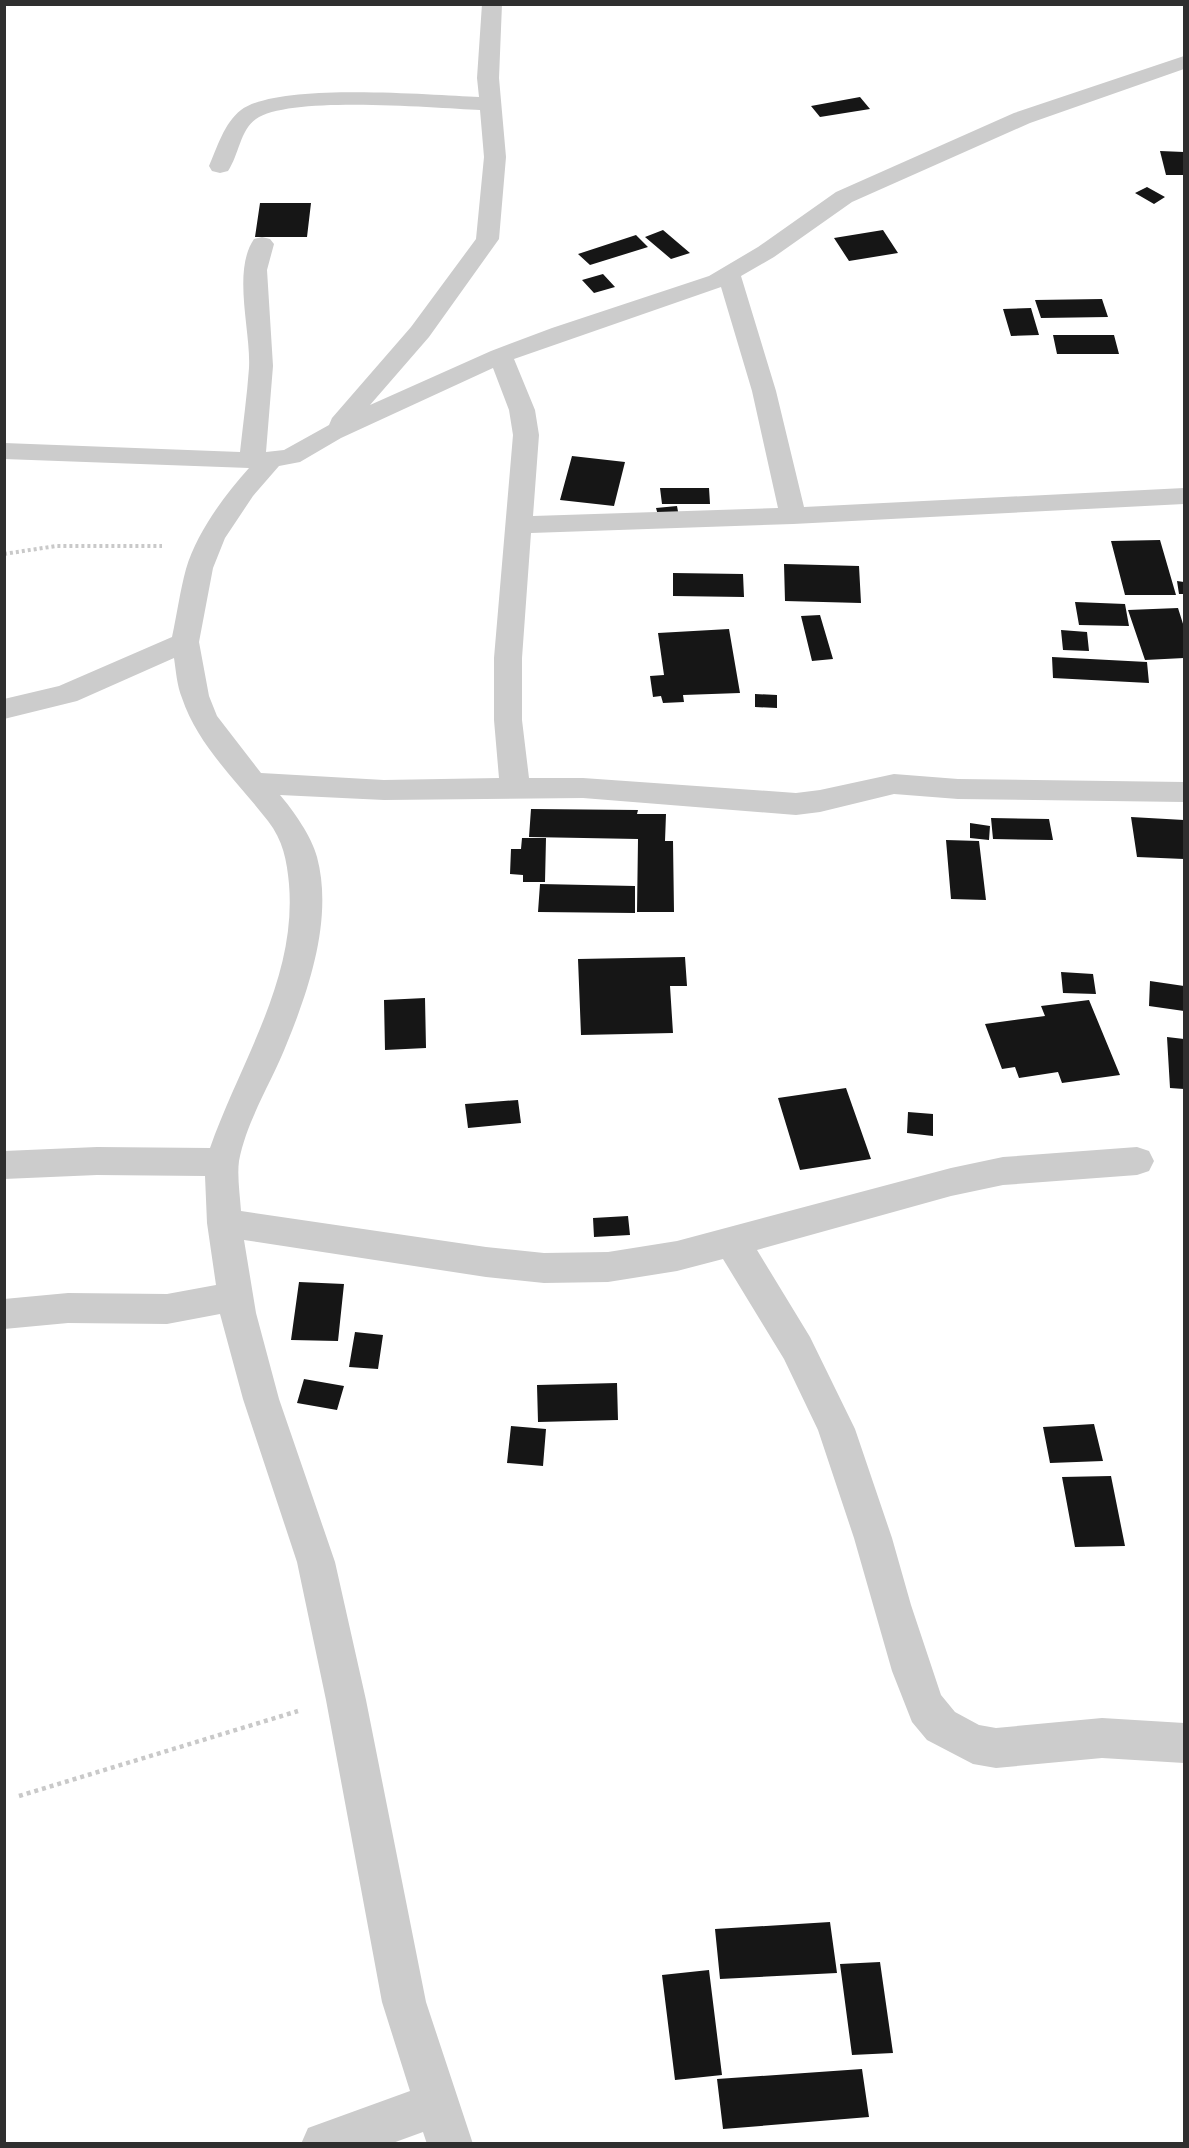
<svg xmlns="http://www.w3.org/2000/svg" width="1189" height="2148" font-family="Roboto,sans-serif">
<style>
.building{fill:#161616}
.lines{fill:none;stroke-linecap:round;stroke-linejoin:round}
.path-far1{stroke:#c9c9c9;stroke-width:4;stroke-dasharray:3 3;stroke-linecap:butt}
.path{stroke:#c9c9c9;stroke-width:4.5;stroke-dasharray:4 4;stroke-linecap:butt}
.minor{fill:#ccc;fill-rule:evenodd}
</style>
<rect width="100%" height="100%" fill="#fff"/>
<path class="building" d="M860,97l10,12 -50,8 -9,-11z
M1160,151l24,1v23h-18z
M1147,187l18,10 -11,7 -19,-11z
M260,203h51l-4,34h-52z
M663,230l27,23 -19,6 -26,-22z
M883,230l15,23 -49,8 -15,-23z
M636,235l12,12 -58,18 -12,-11z
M603,274l12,13 -21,6 -12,-13z
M1102,299l6,18 -67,1 -6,-18z
M1031,308l8,27 -28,1 -8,-27z
M1053,335h61l5,19h-62z
M572,456l53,6 -11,44 -54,-6z
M660,488h49l1,16h-48z
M677,506l2,11 -20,2 -3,-11z
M1160,540l16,55h-51l-14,-54z
M784,564l75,2 2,37 -76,-2z
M673,573l70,1 1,23 -71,-1z
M1177,581l7,1v12h-5z
M1075,602l50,2 4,22 -50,-1z
M1178,608l6,19v31l-39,2 -17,-50z
M820,615l13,44 -21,2 -11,-45z
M729,629l11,64 -57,2 1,7 -21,1 -2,-7 -8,1 -3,-21 14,-1 -6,-42z
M1061,630l26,2 2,19 -26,-1z
M1052,657l95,5 2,21 -96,-5z
M755,694l22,1v13l-22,-1z
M531,809l107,1 -1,4h29l-1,27h8l1,71h-37l1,-73 -109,-2z
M1131,817l53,3v39l-47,-2z
M991,818l58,1 4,21 -60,-1z
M970,823l20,3 -1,14 -19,-2z
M522,838h24l-1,44h-22v-7l-13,-1 1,-25h10z
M946,840l33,1 7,59 -35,-1z
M540,884l95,2v27l-97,-1z
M685,957l2,29h-17l3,47 -92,2 -3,-76z
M1061,972l32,2 3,20 -33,-1z
M1150,981l34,5v25l-35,-5z
M425,998l1,50 -41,2 -1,-50z
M1089,1000l31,75 -58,8 -4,-11 -39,6 -4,-11 -13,2 -17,-45 60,-8 -4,-10z
M1167,1037l17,2v50l-14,-1z
M846,1088l25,71 -71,11 -22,-72z
M518,1100l3,23 -53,5 -3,-24z
M908,1112l25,2v22l-26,-3z
M628,1216l2,19 -36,2 -1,-19z
M299,1282l45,2 -6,57 -47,-1z
M355,1332l28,3 -5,34 -29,-2z
M304,1379l40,7 -7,24 -40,-7z
M617,1383l1,37 -80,2 -1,-37z
M1094,1424l9,37 -53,2 -7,-36z
M511,1426l35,3 -3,37 -36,-3z
M1111,1476l14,70 -50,1 -13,-70z
M830,1922l7,51 -117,6 -5,-50z
M880,1962l13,91 -41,2 -12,-91z
M709,1970l13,105 -47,5 -13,-105z
M862,2069l7,48 -146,12 -6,-50z"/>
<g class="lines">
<path class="path-far1" d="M4,554l52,-8h106"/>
<path class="path" d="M19,1796l279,-85"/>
<path class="minor" d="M482,4h20l-3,74 7,79 -7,82 -70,98 -59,68 121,-54 61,-23 157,-52 49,-29 78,-55 178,-79 170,-57v13l-154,54 -178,79 -78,55 -33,19 35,115 28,116 380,-19v16l-391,20 -262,9 -9,125v62l7,58h54l213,15 24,-3 74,-16 64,5 226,3v20l-226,-3 -64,-5 -74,18 -24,3 -213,-17 -199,2 -104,-5c13,15 32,42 37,62 16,60 -7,130 -30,186 -15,39 -40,76 -48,118 -2,15 1,34 2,50l245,36 58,6 64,-1 69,-11 274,-73 52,-11 134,-10 12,4 5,10 -5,10 -12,4 -134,10 -52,11 -194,54 53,87 45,92 37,109 19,67 30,90 14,17 24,13 17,3 106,-10 82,5v40l-82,-5 -106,10 -23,-4 -46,-24 -15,-18 -20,-51 -38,-133 -36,-108 -34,-71 -61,-100 -46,12 -69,11 -64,1 -58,-6 -242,-37 12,73 23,86 56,163 31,138 60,302 47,142h-46l-4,-12 -33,12h-89l7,-16 102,-37 -28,-89 -56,-302 -29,-138 -54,-163 -23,-85 -53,10 -99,-1 -64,6v-30l64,-6 99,1 49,-9 -9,-62 -2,-47 -108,-1 -93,4v-28l93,-4 113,1c30,-86 87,-169 79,-264 -2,-23 -6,-44 -21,-63 -30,-39 -70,-75 -86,-123 -5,-12 -6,-27 -8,-40l-97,43 -73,18v-20l55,-13 113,-49c5,-23 8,-46 14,-68 11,-37 38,-73 63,-101l-245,-9v-16l236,9c3,-28 7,-56 9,-84 2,-37 -17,-97 5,-129l8,-2 8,2 4,5 -7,26 6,96 -7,86 18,-2 45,-25 3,-7 79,-91 65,-88 8,-82 -4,-47c-44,-2 -191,-15 -224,9 -16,11 -17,36 -28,52l-8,2 -8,-2 -3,-5c8,-18 15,-43 32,-56 38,-28 188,-15 238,-13l-2,-19zM721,287l31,104 26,117 -245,8 6,-81 -4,-25 -21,-51zM493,368l16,42 4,25 -19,223v62l5,58 -115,2 -123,-7 -44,-57 -8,-20 -10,-54 14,-74 12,-30 28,-42 26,-30 21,-4 41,-24z"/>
</g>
<rect width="1189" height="2148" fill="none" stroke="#2f2f2f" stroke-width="12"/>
</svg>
